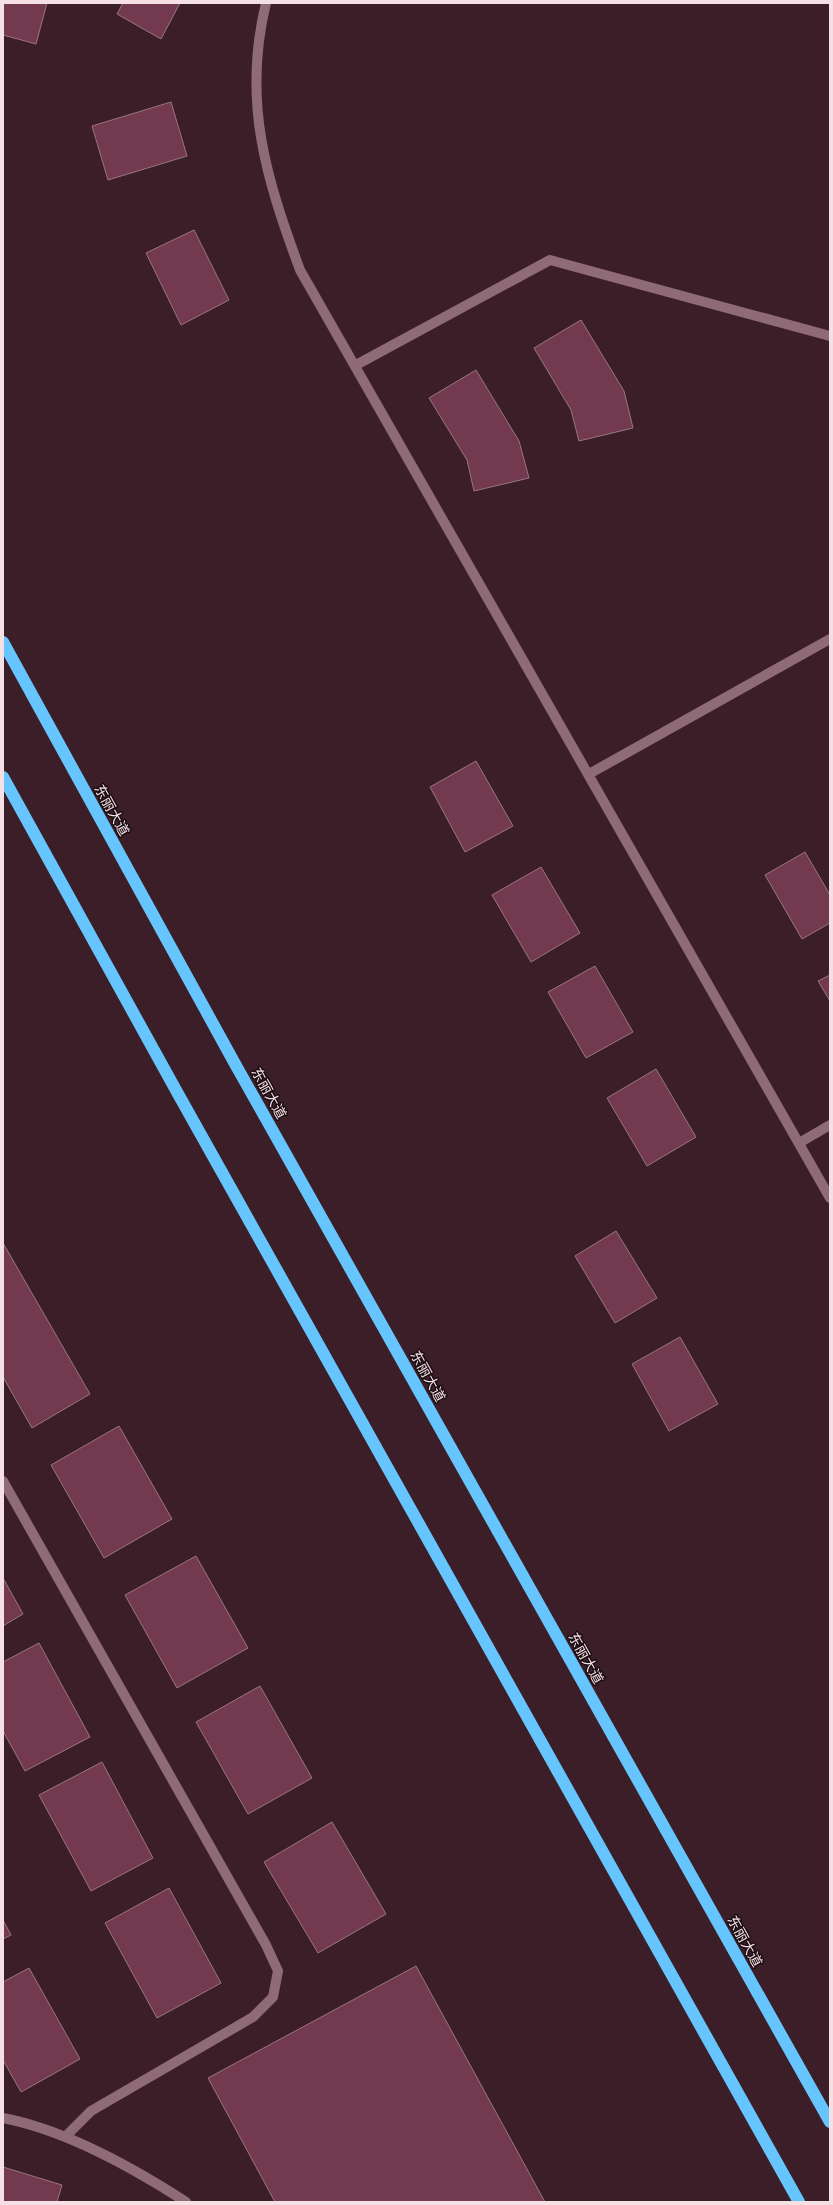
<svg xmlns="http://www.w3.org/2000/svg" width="833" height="2205" font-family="'PT Sans Narrow','Noto Sans SC',sans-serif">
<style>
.building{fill:#733a4f;stroke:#997581}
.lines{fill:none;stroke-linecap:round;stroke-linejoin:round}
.lane{stroke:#8e6b76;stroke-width:10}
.highway{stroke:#66c5fc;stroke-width:12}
.labels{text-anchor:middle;stroke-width:3;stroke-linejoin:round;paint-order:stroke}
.street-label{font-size:14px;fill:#f5e0e6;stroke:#1a0d11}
</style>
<rect width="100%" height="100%" fill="#3b1e28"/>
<path class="building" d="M3,3h44l-11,41 -33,-9z
M123,3h57l-19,36 -44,-25z
M171,102l16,54 -79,24 -16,-54z
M194,230l35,70 -48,25 -35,-72z
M581,320l43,71 9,37 -54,13 -8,-31 -37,-62z
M476,370l43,71 10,37 -55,13 -7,-31 -38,-62z
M476,761l37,65 -48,26 -35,-65z
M805,852l25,43v28l-28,16 -37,-64z
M541,867l39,66 -49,29 -39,-67z
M595,966l38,66 -47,26 -38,-66z
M830,975v26l-12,-20z
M656,1069l40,68 -49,29 -40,-68z
M616,1231l41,67 -42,25 -40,-67z
M3,1243l87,151 -58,34 -29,-51z
M680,1337l38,67 -49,27 -37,-67z
M119,1426l53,93 -68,39 -53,-93z
M196,1556l52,92 -71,40 -52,-93z
M3,1578l20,36 -20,12z
M39,1643l51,94 -65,34 -22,-40v-69z
M260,1686l52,92 -64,36 -52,-92z
M102,1762l51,96 -62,33 -52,-96z
M332,1822l54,92 -68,39 -54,-91z
M169,1888l52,95 -64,35 -52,-95z
M3,1920l8,15 -8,4z
M416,1966l129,236h-270l-67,-124z
M29,1968l51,91 -59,33 -18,-32v-78z
M3,2167l59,18 -5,17h-54z"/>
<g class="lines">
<path class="lane" d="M266,3c-24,98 0,175 34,267l530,928
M356,365l194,-105 280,76
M589,774l241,-135
M799,1143l31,-18
M3,1481l263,464 12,26 -5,26 -20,20 -162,94 -26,26
M3,2118c63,12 129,49 183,84"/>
<path class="highway" d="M3,642l231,420 596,1060
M3,777l174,315 622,1110"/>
</g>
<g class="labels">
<g class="street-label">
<text transform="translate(112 810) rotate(61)" y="5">东丽大道</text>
<text transform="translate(269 1093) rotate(61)" y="5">东丽大道</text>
<text transform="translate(428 1376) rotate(61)" y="5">东丽大道</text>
<text transform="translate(586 1658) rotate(61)" y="5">东丽大道</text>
<text transform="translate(745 1941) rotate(61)" y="5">东丽大道</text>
</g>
</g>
<rect width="833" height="2205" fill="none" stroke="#f5e0e6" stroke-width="8"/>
</svg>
